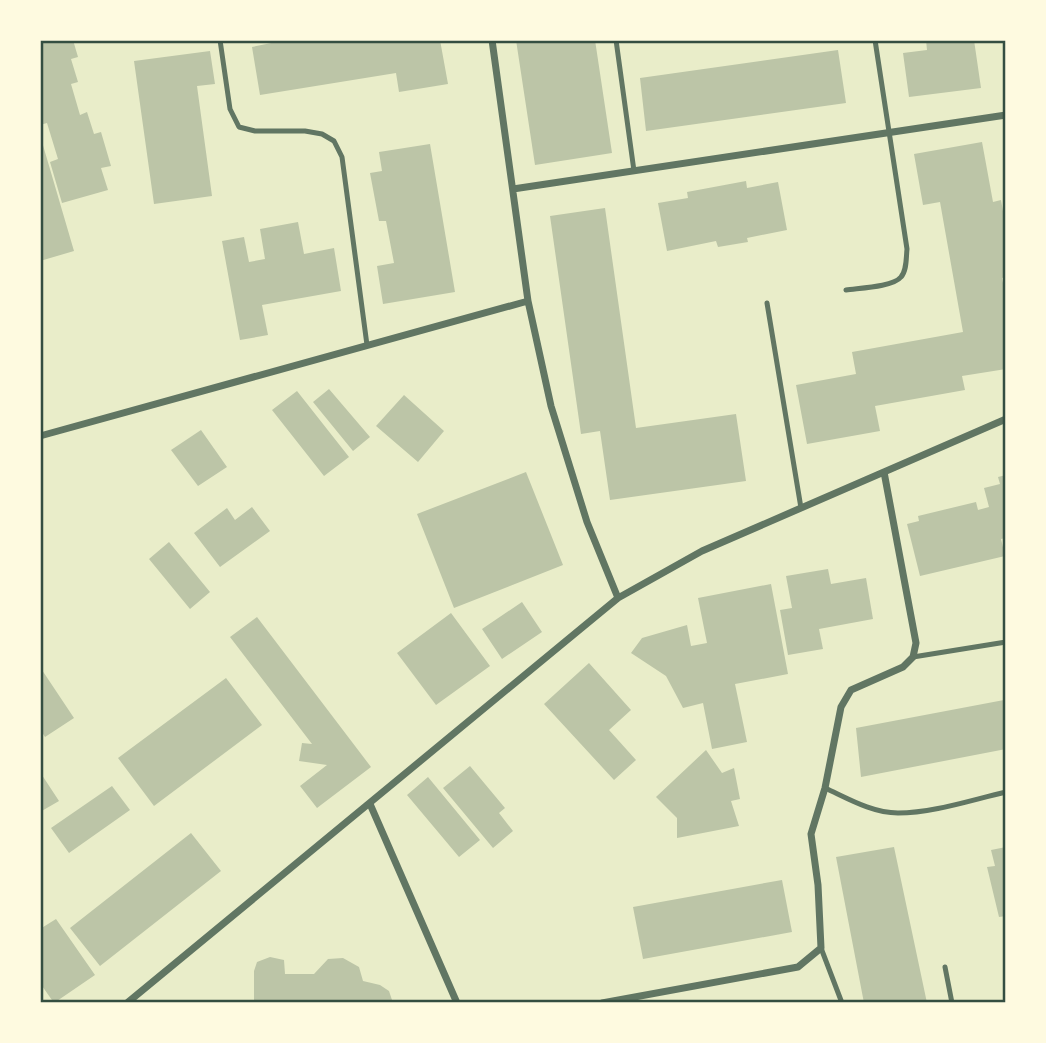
<svg xmlns="http://www.w3.org/2000/svg" width="1046" height="1043" font-family="Spectral,serif">
<style>
.building{fill:#bcc5a7}
.lines{fill:none;stroke-linecap:round;stroke-linejoin:round}
.service{stroke:#617663;stroke-width:5}
.minor{stroke:#617663;stroke-width:7}
.neatline{fill:none;stroke:#344e41;stroke-width:2.5}
</style>
<rect width="100%" height="100%" fill="#e9edc9"/>
<path class="building" d="M40,40h33l5,17 -7,2 7,23 -7,2 9,31 7,-3 7,22 7,-2 10,34 -10,2 7,22 -46,13 -12,-41 8,-3 -11,-36 -7,2z
M286,40h154l8,44 -49,8 -3,-19 -136,22 -8,-48z
M516,40h79l17,113 -77,12z
M926,40h48l7,48 -72,9 -6,-44 24,-3z
M838,50l8,53 -200,28 -6,-53z
M210,51l5,33 -18,2 15,110 -58,8 -20,-143z
M40,135l34,116 -34,10z
M982,142l11,60 8,-2 5,28v49l-4,1 4,20v71l-44,7 3,14 -90,16 5,25 -73,13 -11,-59 60,-11 -4,-22 111,-20 -23,-130 -17,3 -9,-51z
M430,144l25,148 -72,12 -6,-38 17,-3 -8,-42h-7l-9,-48 12,-2 -3,-19z
M746,181l1,7 31,-6 9,48 -40,8 1,4 -30,5 -2,-6 -49,10 -9,-48 30,-5 -1,-6z
M605,208l31,220 100,-14 10,67 -136,19 -10,-69 -19,3 -31,-218z
M298,222l6,32 30,-6 7,43 -79,14 6,30 -28,5 -18,-99 22,-4 5,25 16,-3 -5,-30z
M329,389l41,48 -17,14 -40,-49z
M297,391l52,66 -25,19 -52,-66z
M404,395l40,36 -26,31 -42,-36z
M201,430l26,37 -29,19 -27,-36z
M526,472l37,93 -109,43 -37,-94z
M1006,475v63l-5,1 4,17 -85,20 -13,-52 12,-3 -1,-5 58,-14 2,8 11,-3 -5,-19 16,-4 -2,-7z
M252,507l18,24 -50,36 -26,-34 33,-25 8,12z
M169,542l41,50 -20,17 -41,-50z
M828,569l3,15 35,-6 7,41 -54,10 4,20 -35,6 -8,-45 12,-2 -6,-32z
M771,584l17,90 -53,10 12,58 -35,7 -9,-46 -20,5 -17,-32 -35,-23 11,-15 45,-13 4,21 16,-3 -9,-45z
M522,602l20,30 -40,27 -20,-30z
M451,613l39,53 -54,39 -39,-52z
M257,617l114,150 -54,41 -17,-22 27,-21 -28,-4 3,-18 10,1 -82,-107z
M589,663l42,47 -22,20 27,30 -22,20 -70,-76z
M42,670l32,48 -29,19 -5,-8z
M226,678l36,47 -108,81 -36,-48z
M1004,700l2,49 -145,28 -5,-49z
M706,750l16,23 12,-5 6,31 -9,2 8,25 -62,12v-20l-21,-21z
M470,766l35,42 -6,5 14,18 -20,17 -50,-60z
M40,772l19,29 -19,11z
M428,777l52,63 -21,17 -52,-62z
M112,786l18,24 -61,43 -18,-25z
M191,833l30,38 -121,95 -30,-38z
M894,847l33,156h-63l-28,-146z
M1006,847v69l-7,1 -12,-50 8,-1 -4,-16z
M782,880l10,52 -149,27 -10,-52z
M56,919l39,56 -41,28 -14,-20v-54z
M270,957l14,3 1,14h29l14,-15 15,-1 16,9 4,14 17,4 9,6 4,12h-139v-32l3,-9z"/>
<g class="lines">
<path class="service" d="M220,40l10,69 9,18 16,4h50l17,3 12,7 8,16 25,188
M616,40l18,131
M846,290c13,-2 47,-3 55,-13 6,-7 5,-19 6,-28l-32,-209
M767,303l34,205
M913,657l93,-15
M825,788c22,10 47,25 73,25 35,0 73,-13 108,-21
M821,948l21,55
M945,967l7,36"/>
<path class="minor" d="M492,40l36,261 23,105 36,116 31,76
M513,189l493,-74
M40,436l488,-135
M370,804l87,199
M127,1003l491,-405 84,-47 304,-132
M602,1003l196,-36 23,-19 -3,-63 -7,-51 14,-46 16,-81 10,-17 52,-23 10,-10 3,-14 -32,-171"/>
</g>
<rect width="1046" height="1043" fill="none" stroke="#fefae0" stroke-width="84"/>
<rect x="42" y="42" width="962" height="959" class="neatline"/>
</svg>
